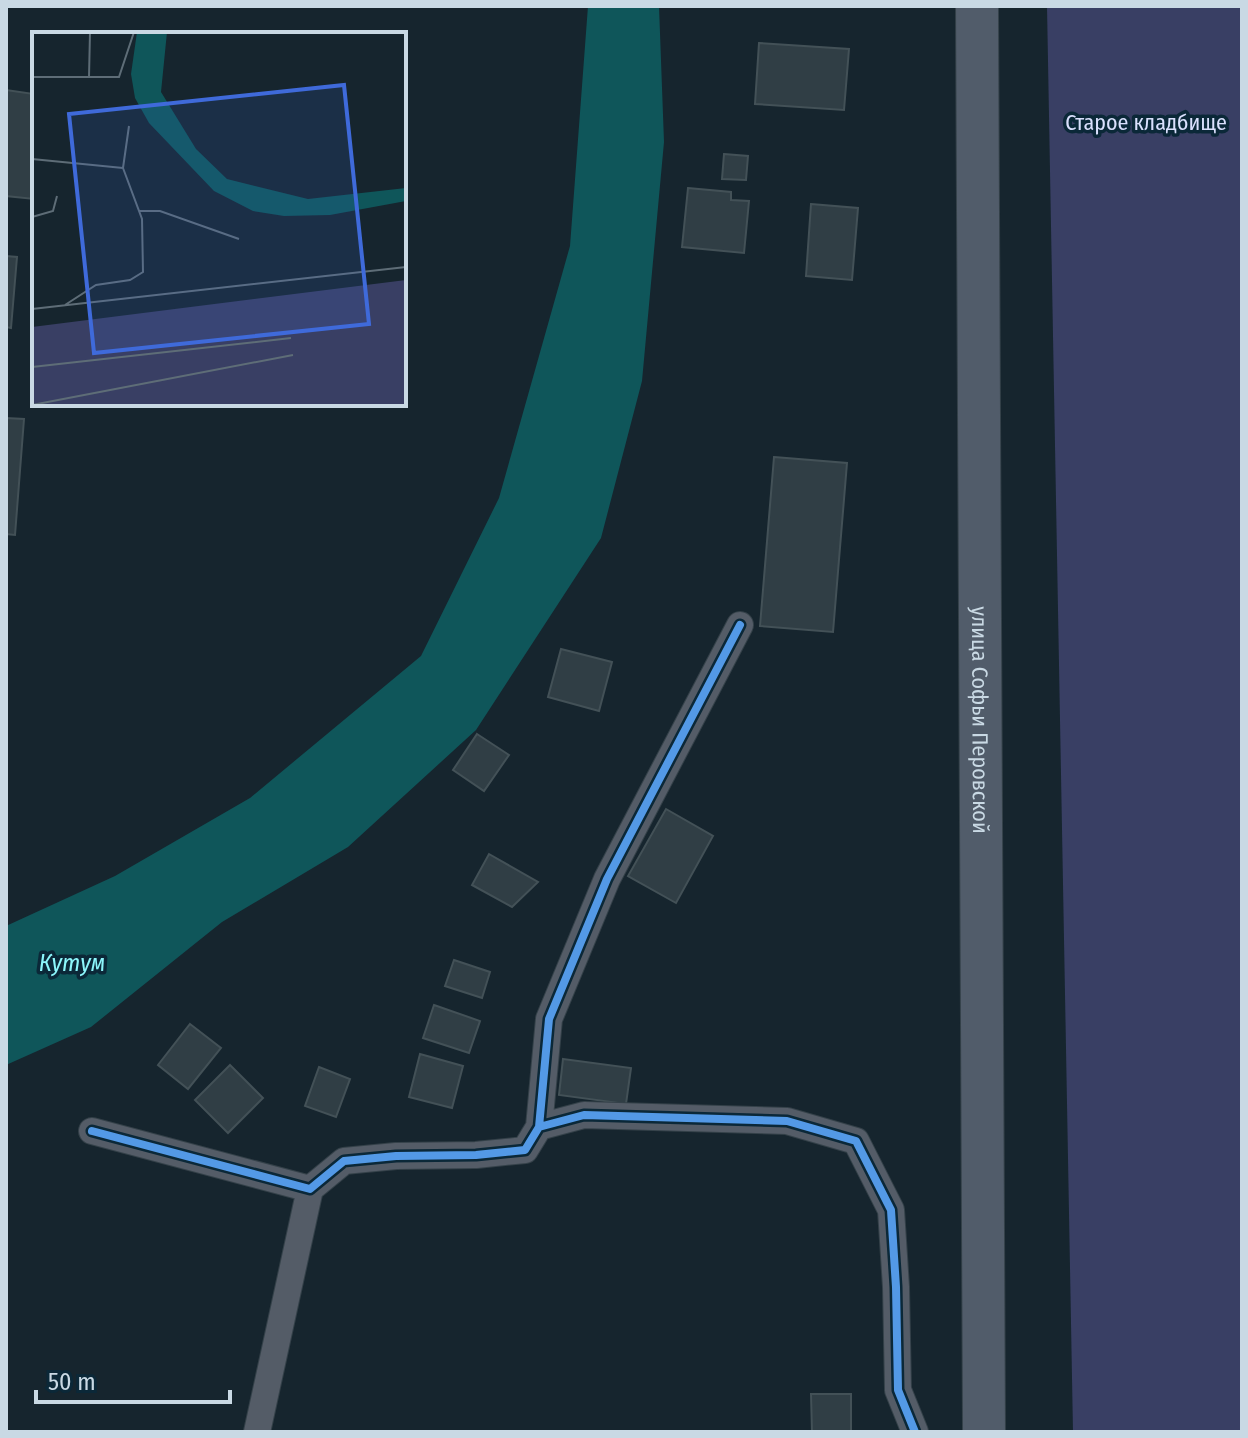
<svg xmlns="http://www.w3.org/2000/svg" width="1248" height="1438" font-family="'Fira Sans Condensed',sans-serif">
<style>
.green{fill:#393f64}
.water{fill:#0f565a}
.building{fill:#303e45;stroke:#435157;stroke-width:2}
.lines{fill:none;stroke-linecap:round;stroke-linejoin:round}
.minor-casing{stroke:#344149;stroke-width:28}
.primary-casing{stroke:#344149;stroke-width:44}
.minor{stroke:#545c67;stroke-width:26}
.primary{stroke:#515c6a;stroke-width:42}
.cycleway-casing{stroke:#0b2838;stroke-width:13}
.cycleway{stroke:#5399e6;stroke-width:8}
.labels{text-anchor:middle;stroke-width:7;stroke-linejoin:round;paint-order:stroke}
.park-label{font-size:22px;fill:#dae0fd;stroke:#0b2838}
.street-label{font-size:22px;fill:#c9d9e4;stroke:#0b2838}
.water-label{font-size:24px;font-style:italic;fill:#8cf6fb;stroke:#0b2838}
.inset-road{fill:none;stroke:#5e6d77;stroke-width:2}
.view{fill:#3f6ada;fill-opacity:0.15;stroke:#3f6ada;stroke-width:4}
.inset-edge{fill:none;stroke:#c9d9e4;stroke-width:4}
</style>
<rect width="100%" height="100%" fill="#16252e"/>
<path class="green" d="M1047,6h195v1426h-169z"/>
<path class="water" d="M588,6h71l5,136 -22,239 -41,157 -125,192 -128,117 -126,75 -131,105 -85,38v-139l109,-50 135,-78 171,-142 78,-158 71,-252z"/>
<path class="building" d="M759,43l90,6 -5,61 -89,-6z
M6,90l28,4v105l-28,-3z
M724,154l24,2 -2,24 -24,-1z
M688,188l43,4v8l18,1 -5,52 -62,-6z
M811,204l47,4 -6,72 -46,-4z
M6,256l11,1 -6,71 -5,-1z
M6,418l18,1 -9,116 -9,-1z
M774,457l73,6 -14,169 -73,-6z
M561,649l51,13 -13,49 -51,-14z
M477,734l32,21 -25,36 -31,-21z
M666,809l47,27 -37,67 -48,-27z
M489,854l49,28 -26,25 -40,-22z
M454,960l36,12 -8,26 -37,-12z
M434,1005l46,16 -11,32 -46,-15z
M190,1024l31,24 -33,41 -30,-24z
M420,1054l43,12 -11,42 -43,-11z
M563,1059l68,9 -5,36 -67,-9z
M230,1065l33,33 -35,35 -33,-33z
M319,1067l31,12 -14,38 -31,-11z
M811,1394h40v38h-39z"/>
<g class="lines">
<g class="minor-casing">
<path id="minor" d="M539,1127l10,-108 58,-140 133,-254
M92,1131l218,58 34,-28 52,-5 80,-1 49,-5 14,-23 45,-12 203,6 69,20 35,69 5,77 2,103 17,42
M257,1432l53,-243"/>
</g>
<g class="primary-casing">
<g id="primary">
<path id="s1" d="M977,6l7,1426"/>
</g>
</g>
<use href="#minor" class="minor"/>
<use href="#primary" class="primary"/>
<g class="cycleway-casing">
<path id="cycleway" d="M539,1127l10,-108 58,-140 133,-254
M92,1131l218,58 34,-28 52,-5 80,-1 49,-5 14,-23 45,-12 203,6 69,20 35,69 5,77 2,103 17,42"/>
</g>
<use href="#cycleway" class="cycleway"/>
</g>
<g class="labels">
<g class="park-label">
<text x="1146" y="130">Старое кладбище</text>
</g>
<g class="street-label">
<text dy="8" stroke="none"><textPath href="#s1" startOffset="714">улица Софьи Перовской</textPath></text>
</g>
<g class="water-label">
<text x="72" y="971">Кутум</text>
</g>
</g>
<g transform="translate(32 32)">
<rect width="374" height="374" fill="#16252e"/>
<path d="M374,248v126h-374v-79z" fill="#393f64"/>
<path d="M105,0h30l-6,60 35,57 31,30 81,20 98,-11v13l-76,14 -46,1 -31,-5 -39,-20 -65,-68 -14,-25 -4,-24z" fill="#0f565a"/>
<path class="inset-road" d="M0,45h87l15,-45M57,45l1,-45M0,127l91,9M107,179h21l79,28M0,185l21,-6 4,-15M33,273l31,-20 34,-5 13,-8 -1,-53 -19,-51 6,-42M0,277l374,-42M0,335l259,-29M0,373l261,-50"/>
<path class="view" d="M312,53l25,239 -275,29 -25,-239z"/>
<rect width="374" height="374" class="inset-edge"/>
</g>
<rect width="1248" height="1438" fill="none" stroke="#c9d9e4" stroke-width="16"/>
<path d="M36 1390v12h194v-12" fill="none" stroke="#c9d9e4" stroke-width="4"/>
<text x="48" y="1390" font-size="24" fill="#c9d9e4" stroke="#0b2838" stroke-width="6" paint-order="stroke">50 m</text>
</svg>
